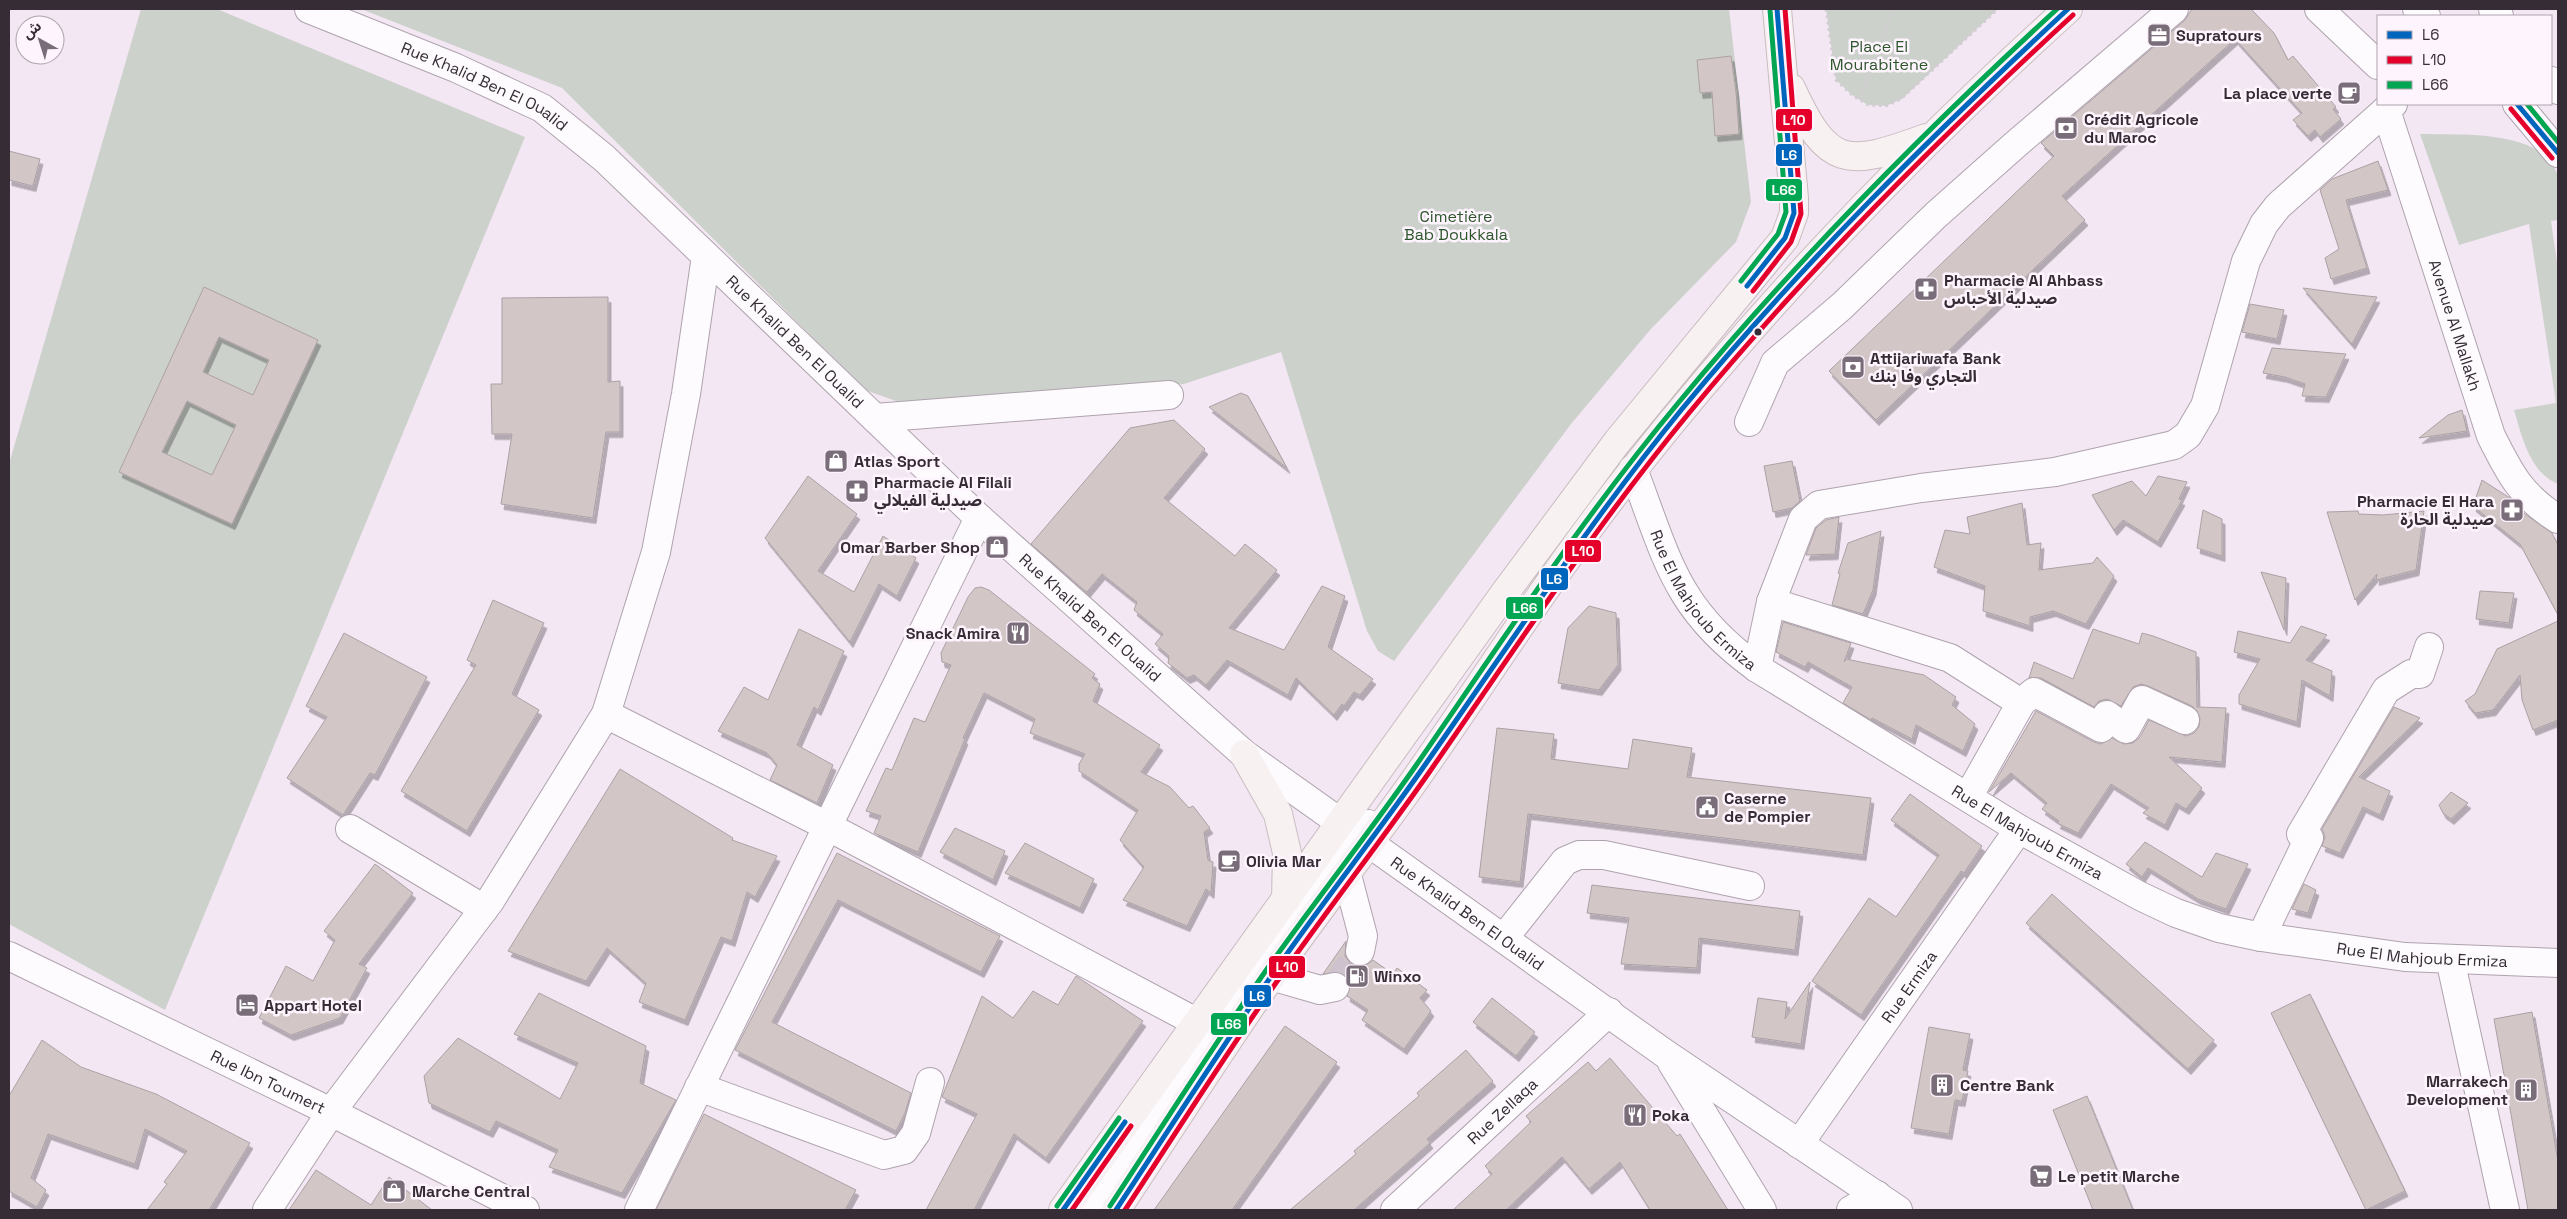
<svg xmlns="http://www.w3.org/2000/svg" width="2567" height="1219" font-family="'Space Grotesk','Noto Sans Arabic',sans-serif">
<style>
.green{fill:#cdd1cc}
.building{fill:#d3c6c7;stroke:#aba1a4;fill-rule:evenodd;filter:url(#shadow)}
.lines{fill:none;stroke-linecap:round;stroke-linejoin:round}
.minor-tunnel{stroke:#cec2ce;stroke-width:28;stroke-dasharray:28 14;stroke-linecap:butt}
.minor-casing{stroke:#aea3ae;stroke-width:30}
.major-casing{stroke:#c9bcc0;stroke-width:30}
.path{stroke:#d2cdd2;stroke-width:3;stroke-dasharray:2.5 4;stroke-linecap:butt}
.minor{stroke:#fdfbfd;stroke-width:28}
.major{stroke:#f7f1f2;stroke-width:28}
.bus-1-casing{stroke:#fef4fe;stroke-width:9}
.bus-2-casing{stroke:#fef4fe;stroke-width:9}
.bus-3-casing{stroke:#fef4fe;stroke-width:9}
.bus-1{stroke:#0065bd;stroke-width:5}
.bus-2{stroke:#e4002b;stroke-width:5}
.bus-3{stroke:#00a651;stroke-width:5}
.bus-dot{fill:#352c36;stroke:#fef4fe;stroke-width:2}
.labels{text-anchor:middle;stroke-width:5;stroke-linejoin:round;paint-order:stroke}
.poi-label{font-size:16px;font-weight:bold;fill:#352c36;stroke:#fef4fe;text-anchor:start}
.park-label{font-size:16px;fill:#2d562b;stroke:#fef4fe}
.street-label{font-size:16px;fill:#352c36;stroke:#fef4fe}
.line-badge{stroke:#fef4fe;stroke-width:2}
.badge-label{font-size:14px;text-anchor:middle;font-weight:bold;fill:#fff}
</style>
<defs>
<filter id="shadow"><feDropShadow dx="3" dy="5.5" stdDeviation="0" flood-color="#0004"/></filter>
</defs>
<rect width="100%" height="100%" fill="#f4e7f4"/>
<path class="green" d="M141,9h76l308,128 -360,873 -156,-86v-460z
M361,9h1368l22,193 -15,40 -86,88 -79,94 -177,237 -16,-10 -11,-20 -86,-279 -97,32 -274,22 -45,-16 -303,-302z
M1826,9h172l-96,90 -16,7 -18,-1 -16,-10 -16,-15z
M2420,134c38,1 126,-6 138,43 3,13 0,30 0,43l-7,1 7,48v215c-28,-11 -36,-47 -44,-74l42,-7 -27,-179 -70,21z"/>
<path class="building" d="M2192,9h59l23,24 14,27 5,-4 43,51 -3,2 8,10 -21,18 -5,-7 -7,6 -15,-16 9,-7 -67,-74 -173,157 23,24 -209,200 -47,-49 225,-215 -13,-13 143,-122z
M1731,56l5,36 3,42 -24,2 -3,-44 -12,1 -3,-33z
M9,151l31,8 -7,27 -24,-6z
M2378,161l10,29 -42,10 21,68 -36,11 -6,-21 14,-9 -19,-59 12,-11z
M204,287l114,53 -86,184 -113,-52zM219,337l50,23 -16,35 -50,-23zM187,401l49,24 -24,50 -50,-23z
M2303,288l45,6 29,3 -25,47z
M608,297v85l12,-1v51h-14l-13,86 -92,-14 11,-70h-20l-1,-50h11v-86z
M2250,304l34,6 -7,29 -35,-7z
M2272,348l74,6 -20,43 -24,-1 3,-12 -20,-7 -22,-4z
M1241,393l7,3 39,72 -78,-61z
M2462,410l5,21 -48,7 29,-23z
M1174,420l31,29 -41,49 71,58 10,-12 32,26 -48,58 55,22 38,-64 23,10 -17,51 45,32 -13,16 -6,-3 -10,14 -2,-2 -8,11 -38,-37 -8,17 -61,-35 -21,25 -12,-10 -7,3 -19,-15 1,-7 -14,-12 8,-10 -29,-24 3,-8 -35,-28 -15,18 -3,-2 -53,-46 99,-116z
M1792,461l8,40 -8,7 -19,4 -9,-46z
M808,476l49,38 -39,57 36,21 29,-56 33,22 -19,38 -18,-12 -29,58 -85,-104z
M2158,476l29,6 -8,17 3,1 -24,42 -35,-22 -9,10 -22,-35 40,-14 14,15z
M2482,480l28,18 15,16 27,19 6,12v70l-38,-71 -47,-38z
M2022,503l5,42 14,-2 -2,27 54,-7 4,-6 17,19 -28,48 -33,-13 -23,6v9l-47,-15 2,-25 -51,-19 11,-37 25,4 -3,-17z
M2203,510l19,9v37l-25,-8z
M2358,511l1,3 24,1 41,-4 -8,59 -40,10 1,-6 -22,26 -28,-88z
M1839,517l-4,37 -29,1 10,-27 10,-8z
M1881,531l-8,59 -10,24 -31,-9 8,-31 -2,-1 10,-30z
M2261,572l25,6 -2,52z
M981,587l8,3 106,84 -3,4 8,6 -7,17 67,44 -19,27 29,15 19,21 4,-2 17,22 -6,4 4,28 5,2 -2,31 -5,-4 -19,37 -64,-26 21,-33 -24,-27 18,-30 -59,-39v-7l6,-10 -55,-21 5,-14 -51,-26 -21,45 2,1 -47,113 -44,-19 7,-17 -15,-5 20,-43 6,2 22,-52 11,4 26,-57 -9,-3 -1,-9 27,-56 7,-9z
M2480,591l34,2 -5,30 -33,-4z
M493,600l51,23 -32,71 27,16 -72,121 -66,-40 75,-126 -9,-5z
M1589,606l27,7 2,52 -19,25 -41,-7 10,-55z
M2558,621v99l-25,10 -11,-30 -2,-25 -27,35 -18,3 -10,-12 10,-7 22,-45z
M1783,622l68,21 -7,19 2,-3 78,16 32,22 -4,8 23,19 -12,27 -47,-26 -4,14 -40,-21 -1,2 -28,-17 9,-16 -44,-25 -3,5 -29,-15z
M2301,626l26,9 -21,25 26,11 -2,25 -28,-16 -5,42 -58,-18v-9l21,-36 -26,-7 4,-21 52,12z
M799,629l45,22 -26,59 -4,-3 -17,38 36,20 -16,38 -47,-23 7,-15 -10,-12 -49,-22 26,-44 24,13z
M2093,629l46,15 3,-11 11,3 43,16 1,55 29,1 -4,54 -53,-5 33,31 -16,21 -10,-6 -11,22 -22,-12 6,-5 -38,-24 -33,49 -21,-10 2,-2 -17,-12 5,-6 -36,-30 -22,19 47,-81 58,31 7,2 11,-6 12,6 9,-1 7,-6 9,-17 37,16 8,-3 5,-6 1,-9 -3,-7 -5,-5 -44,-20 -7,-2 -8,3 -12,19 -14,-7 -8,2 -5,6 -53,-29h-12l5,-16 39,17z
M344,633l83,44 -52,98 -5,-2 -27,42 -56,-37 40,-61 -21,-11z
M2394,707l26,11 -61,59 31,14 -10,24 -17,-8 -23,46 -18,-7 3,-9 -3,-8z
M1497,728l57,6 -3,25 77,10 5,-30 59,9 -5,29 184,21 -8,57 -335,-41 -8,68 -41,-5z
M620,769l113,69 -1,2 45,16 -22,41 -8,-5 -15,49 -11,-4 -36,83 -46,-18 7,-19 -39,-35 -21,33 -78,-30z
M2451,792l17,11 -17,16 -8,-6 -4,-8z
M1910,794l72,52 -18,27 -3,-2 -100,144 -49,-34 57,-83 27,19 43,-62 -48,-35z
M955,828l50,23 -12,29 -53,-28z
M2145,842l57,35 14,-24 32,11 -22,45 -28,-10 -50,-31 -6,9 -16,-13z
M1025,843l69,36 -14,29 -75,-35z
M837,853l163,83 -19,36 -143,-72 -66,122 139,71 -6,20 -9,18 -161,-81z
M375,864l38,29 -54,71 8,4 -27,50 -49,17 -32,-17 27,-52 27,15 22,-41 -11,-9z
M2304,884l12,6 -8,23 -16,-4z
M1592,885l208,26 -5,39 -96,-12 -2,30 -76,-4 8,-46 -42,-5z
M2052,894l162,146 -26,29 -162,-146z
M1346,941l-1,15 5,7 6,3h9l8,-6 20,14 4,-6 30,22 -7,8 11,13 -27,38 -42,-29 6,-10 -21,-14 3,-12 -4,-8 -6,-4 -17,2z
M1076,976l67,45 -97,137 -32,-24 -40,76h-48l51,-96 -35,-17 40,-101 31,22 20,-27 25,14z
M1810,982l-9,62 -49,-7 6,-39 29,4 -2,17z
M539,993l107,53 -6,37 36,17 -54,93 -73,-26 9,-17 -62,-29 -6,11 -61,-29 -5,-27 34,-38 102,61 18,-36 -64,-29z
M2310,994l95,197 -39,19 -95,-197z
M1492,998l43,34 -19,24 -43,-34z
M2532,1012l26,149v49h-30l-34,-191z
M1285,1026l52,36 -105,148h-78z
M1929,1027l41,7 -7,36 5,1 -6,30 -7,-1 -6,34 -38,-6z
M42,1040l39,27 75,27 94,49 -41,67h-62l20,-26 -3,-2 23,-31 -42,-22 -10,35 -87,-30 -17,44 15,12 -9,17 -28,-16v-95z
M1466,1050l27,31 -66,58 3,4 -76,67h-64l66,-56 -2,-3 65,-55 -2,-3z
M1610,1058l67,78 3,-2 48,76h-78l-30,-48 -31,27 -27,-32 -56,53h-53l39,-36 -7,-8 46,-44 -5,-6 62,-54 8,9z
M2087,1096l46,114h-40l-40,-100z
M704,1114l152,76 -11,20h-189z
M316,1170l55,35 18,-28 43,33h-143z"/>
<g class="lines">
<path class="minor-tunnel" d="M1335,987l25,-36"/>
<g class="minor-casing">
<g id="minor">
<path id="s1" d="M309,9l147,59 86,40 62,50 375,360 265,236 423,301 231,155"/>
<path d="M2319,9l59,56"/>
<path d="M2417,9l9,7"/>
<path d="M2493,9l6,7"/>
<path d="M2551,81l7,9"/>
<path d="M2517,104l41,49"/>
<path id="s2" d="M2386,110l105,326c19,38 30,60 67,83"/>
<path d="M875,418l294,-23"/>
<path d="M1749,422l26,-59 67,-57 94,-91 80,-71 158,-135"/>
<path id="s3" d="M1633,469c34,89 42,140 124,199l262,161 121,67 36,17 43,15 42,9 144,20 153,6"/>
<path d="M1771,602l179,56 71,45 -53,94"/>
<path d="M1757,668l14,-66 32,-83 16,-14 102,-17 134,-16 119,-27 14,-10 17,-29 41,-145 18,-37 14,-18 115,-102"/>
<path d="M2021,703l13,-11 67,36 6,-13 19,14 16,-29 43,20"/>
<path d="M606,714l221,112 369,196"/>
<path d="M350,829l134,80"/>
<path d="M1347,875l16,61 -3,15"/>
<path d="M2261,937l48,-99 -8,-4 85,-144 25,-16h9l9,-27"/>
<path d="M1504,938l61,-77 14,-6h25l146,31"/>
<path id="s4" d="M9,956l322,156 194,98"/>
<path d="M2450,959l55,251"/>
<path d="M1271,976l49,14 15,-3"/>
<path d="M1672,1063l90,147"/>
<path d="M699,1087l185,68 20,-5 12,-17 14,-51"/>
<path id="s5" d="M1799,1144l220,-315"/>
<path d="M267,1210l64,-98 159,-211 116,-187 50,-162 30,-158 20,-138"/>
<path d="M639,1210l340,-692"/>
<path d="M1091,1210l232,-334 32,-42 13,-10"/>
<path id="s6" d="M1395,1210l214,-198"/>
<path d="M1851,1210l26,-15"/>
</g>
</g>
<g class="major-casing">
<path id="major" d="M1791,88c37,81 56,79 135,50
M1244,754l34,60 9,39 -1,47
M1063,1210l441,-616 113,-152 168,-204 9,-25v-15l-17,-189
M1116,1210c51,-77 101,-155 154,-232 44,-63 92,-124 137,-187 76,-107 145,-219 227,-322 132,-167 277,-318 434,-460"/>
</g>
<path class="path" d="M1826,9l10,71 16,15 16,10 18,1 15,-7 97,-90
M1860,100l33,-91"/>
<use href="#minor" class="minor"/>
<use href="#major" class="major"/>
<g class="bus-1-casing">
<path id="bus-1" d="M2517,104l41,49
M1747,286l38,-48 9,-25 -17,-204
M1063,1210l62,-88
M1116,1210c51,-77 101,-156 154,-232 48,-70 101,-136 150,-206 86,-122 167,-247 262,-363 118,-143 250,-274 386,-400"/>
</g>
<g class="bus-2-casing">
<path id="bus-2" d="M2511,109l41,49
M1753,291l38,-49 10,-28 -16,-205
M1072,1210l59,-84
M1125,1210c51,-77 100,-155 153,-230 49,-70 101,-136 150,-206 85,-122 166,-246 261,-361 118,-143 248,-273 384,-398"/>
</g>
<g class="bus-3-casing">
<path id="bus-3" d="M2527,104l31,38
M1741,281l37,-47 8,-22 -16,-202
M1057,1206l62,-88
M1110,1206c52,-79 103,-160 157,-237 49,-69 102,-136 150,-205 85,-123 166,-247 262,-362 116,-140 244,-270 378,-393"/>
</g>
<use href="#bus-1" class="bus-1"/>
<use href="#bus-2" class="bus-2"/>
<use href="#bus-3" class="bus-3"/>
</g>
<defs>
<g id="office-square" transform="scale(1.25)"><rect x="-9" y="-9" width="18" height="18" rx="4" fill="#786d78" stroke="#fef4fe"/><path d="M-6-3h4V-5.5h4V-3h4V5H-6ZM-1-4.5V-3h2v-1.5ZM-6 0V1H6V0Z" fill="#fff"/></g>
<g id="cafe-square" transform="scale(1.25)"><rect x="-9" y="-9" width="18" height="18" rx="4" fill="#786d78" stroke="#fef4fe"/><path d="M-5.5-4.5H6V0H3Q3 3.5 0 3.5H-2.5Q-5.5 3.5-5.5 0ZM3-3.2v2h1.7v-2ZM-6 4.5H4V6H-6Z" fill="#fff"/></g>
<g id="bank-square" transform="scale(1.25)"><rect x="-9" y="-9" width="18" height="18" rx="4" fill="#786d78" stroke="#fef4fe"/><path d="M-6-4H6V4H-6ZM0-2.3a2.3 2.3 0 1 0 0 4.6a2.3 2.3 0 1 0 0-4.6Z" fill="#fff"/></g>
<g id="pharmacy-square" transform="scale(1.25)"><rect x="-9" y="-9" width="18" height="18" rx="4" fill="#786d78" stroke="#fef4fe"/><path d="M-2-6h4v4h4v4h-4v4h-4v-4h-4v-4h4Z" fill="#fff"/></g>
<g id="shop-square" transform="scale(1.25)"><rect x="-9" y="-9" width="18" height="18" rx="4" fill="#786d78" stroke="#fef4fe"/><path d="M-5-2.5h2.3a2.7 3.5 0 0 1 5.4 0H5L5.5 6h-11ZM-1.5-2.5h3a1.5 2.3 0 0 0-3 0Z" fill="#fff"/></g>
<g id="restaurant-square" transform="scale(1.25)"><rect x="-9" y="-9" width="18" height="18" rx="4" fill="#786d78" stroke="#fef4fe"/><path d="M-5-6h1v4h1v-4h1v4h1v-4h1v5L-1.5 .5V6h-2V.5L-5-1ZM5-6V6H3V1.5H1.5Q1.5-4 5-6Z" fill="#fff"/></g>
<g id="civic-square" transform="scale(1.25)"><rect x="-9" y="-9" width="18" height="18" rx="4" fill="#786d78" stroke="#fef4fe"/><path d="M-.6-6.5H3V-4.5H.6V-3L4-1V1h2V6H-6V1h2V-1L-.6-3ZM-1.2 2.5V6h2.4V2.5Z" fill="#fff"/></g>
<g id="fuel-square" transform="scale(1.25)"><rect x="-9" y="-9" width="18" height="18" rx="4" fill="#786d78" stroke="#fef4fe"/><path d="M-5.5-6h7V0h2V4h1.3V-2.5L3-4.5l.8-.8L6-3V5H2.5V1h-1V6h-7ZM-4.2-4.7v3.2H.2V-4.7Z" fill="#fff"/></g>
<g id="hotel-square" transform="scale(1.25)"><rect x="-9" y="-9" width="18" height="18" rx="4" fill="#786d78" stroke="#fef4fe"/><path d="M-6-4.5h1.5V1H6V5H4.5V3h-9V5H-6ZM-4 0a1.8 1.8 0 1 1 3.6 0ZM.5 0V-2.5h3Q6-2.5 6 0Z" fill="#fff"/></g>
<g id="building-square" transform="scale(1.25)"><rect x="-9" y="-9" width="18" height="18" rx="4" fill="#786d78" stroke="#fef4fe"/><path d="M-4-6H4V6H1V3H-1V6H-4ZM-2.5-4.3h1.7v1.8h-1.7ZM.8-4.3h1.7v1.8H.8ZM-2.5-1h1.7V.8h-1.7ZM.8-1h1.7V.8H.8Z" fill="#fff"/></g>
<g id="supermarket-square" transform="scale(1.25)"><rect x="-9" y="-9" width="18" height="18" rx="4" fill="#786d78" stroke="#fef4fe"/><path d="M-6-5.5h2.5l.6 2H6L4.5 2H-2.5L-4.4-4H-6ZM-1.5 3.2a1.3 1.3 0 1 0 .1 0ZM3 3.2a1.3 1.3 0 1 0 .1 0Z" fill="#fff"/></g>
</defs>
<g fill-rule="evenodd">
<use href="#office-square" x="2159" y="35"/>
<use href="#cafe-square" x="2349" y="93"/>
<use href="#bank-square" x="2066" y="128"/>
<use href="#pharmacy-square" x="1926" y="289"/>
<use href="#bank-square" x="1853" y="367"/>
<use href="#shop-square" x="836" y="461"/>
<use href="#pharmacy-square" x="857" y="491"/>
<use href="#pharmacy-square" x="2512" y="510"/>
<use href="#shop-square" x="997" y="547"/>
<use href="#restaurant-square" x="1018" y="633"/>
<use href="#civic-square" x="1707" y="807"/>
<use href="#cafe-square" x="1229" y="861"/>
<use href="#fuel-square" x="1357" y="976"/>
<use href="#hotel-square" x="247" y="1005"/>
<use href="#building-square" x="1942" y="1085"/>
<use href="#building-square" x="2526" y="1090"/>
<use href="#restaurant-square" x="1635" y="1115"/>
<use href="#supermarket-square" x="2041" y="1176"/>
<use href="#shop-square" x="394" y="1191"/>
</g>
<circle class="bus-dot" cx="1758" cy="332" r="4.5"/>
<g class="labels">
<g class="poi-label">
<text x="2176" y="41">Supratours</text>
<text x="2332" y="99" text-anchor="end">La place verte</text>
<text x="2084" y="125">Crédit Agricole<tspan x="2084" dy="18">du Maroc</tspan></text>
<text x="1944" y="286">Pharmacie Al Ahbass<tspan x="1944" dy="18">صيدلية الأحباس</tspan></text>
<text x="1870" y="364">Attijariwafa Bank<tspan x="1870" dy="18">التجاري وفا بنك</tspan></text>
<text x="854" y="467">Atlas Sport</text>
<text x="874" y="488">Pharmacie Al Filali<tspan x="874" dy="18">صيدلية الفيلالي</tspan></text>
<text x="2494" y="507" text-anchor="end">Pharmacie El Hara<tspan x="2494" dy="18">صيدلية الحارة</tspan></text>
<text x="980" y="553" text-anchor="end">Omar Barber Shop</text>
<text x="1000" y="639" text-anchor="end">Snack Amira</text>
<text x="1724" y="804">Caserne<tspan x="1724" dy="18">de Pompier</tspan></text>
<text x="1246" y="867">Olivia Mar</text>
<text x="1374" y="982">Winxo</text>
<text x="264" y="1011">Appart Hotel</text>
<text x="2508" y="1087" text-anchor="end">Marrakech<tspan x="2508" dy="18">Development</tspan></text>
<text x="1960" y="1091">Centre Bank</text>
<text x="1652" y="1121">Poka</text>
<text x="2058" y="1182">Le petit Marche</text>
<text x="412" y="1197">Marche Central</text>
</g>
<g class="park-label">
<text x="1879" y="52">Place El<tspan x="1879" dy="18">Mourabitene</tspan></text>
<text x="1456" y="222">Cimetière<tspan x="1456" dy="18">Bab Doukkala</tspan></text>
</g>
<g class="street-label">
<text dy="6" stroke="none"><textPath href="#s1" startOffset="192">Rue Khalid Ben El Oualid</textPath></text>
<text dy="6" stroke="none"><textPath href="#s2" startOffset="226">Avenue Al Mallakh</textPath></text>
<text dy="6" stroke="none"><textPath href="#s1" startOffset="598">Rue Khalid Ben El Oualid</textPath></text>
<text dy="6" stroke="none"><textPath href="#s3" startOffset="151">Rue El Mahjoub Ermiza</textPath></text>
<text dy="6" stroke="none"><textPath href="#s1" startOffset="1002">Rue Khalid Ben El Oualid</textPath></text>
<text dy="6" stroke="none"><textPath href="#s3" startOffset="556">Rue El Mahjoub Ermiza</textPath></text>
<text dy="6" stroke="none"><textPath href="#s1" startOffset="1482">Rue Khalid Ben El Oualid</textPath></text>
<text dy="6" stroke="none"><textPath href="#s3" startOffset="976">Rue El Mahjoub Ermiza</textPath></text>
<text dy="6" stroke="none"><textPath href="#s5" startOffset="192">Rue Ermiza</textPath></text>
<text dy="6" stroke="none"><textPath href="#s4" startOffset="288">Rue Ibn Toumert</textPath></text>
<text dy="6" stroke="none"><textPath href="#s6" startOffset="146">Rue Zellaqa</textPath></text>
</g>
</g>
<g class="line-badge">
<rect x="1775" y="108" width="38" height="24" rx="5" fill="#e4002b"/>
<rect x="1775" y="143" width="28" height="24" rx="5" fill="#0065bd"/>
<rect x="1765" y="178" width="38" height="24" rx="5" fill="#00a651"/>
<rect x="1564" y="539" width="38" height="24" rx="5" fill="#e4002b"/>
<rect x="1540" y="567" width="29" height="24" rx="5" fill="#0065bd"/>
<rect x="1505" y="596" width="39" height="24" rx="5" fill="#00a651"/>
<rect x="1268" y="955" width="38" height="24" rx="5" fill="#e4002b"/>
<rect x="1243" y="984" width="29" height="24" rx="5" fill="#0065bd"/>
<rect x="1210" y="1012" width="38" height="24" rx="5" fill="#00a651"/>
</g>
<g class="badge-label">
<text x="1794" y="125">L10</text>
<text x="1789" y="160">L6</text>
<text x="1784" y="195">L66</text>
<text x="1583" y="556">L10</text>
<text x="1554" y="584">L6</text>
<text x="1525" y="613">L66</text>
<text x="1287" y="972">L10</text>
<text x="1257" y="1001">L6</text>
<text x="1229" y="1029">L66</text>
</g>
<rect width="2567" height="1219" fill="none" stroke="#352c36" stroke-width="20"/>
<rect x="2377" y="15" width="175" height="90" fill="#fef4fe" stroke="#aea4ae"/>
<rect x="2387" y="31" width="25" height="8" fill="#0065bd" stroke="#aea4ae"/>
<text x="2422" y="40" font-size="15" fill="#352c36">L6</text>
<rect x="2387" y="56" width="25" height="8" fill="#e4002b" stroke="#aea4ae"/>
<text x="2422" y="65" font-size="15" fill="#352c36">L10</text>
<rect x="2387" y="81" width="25" height="8" fill="#00a651" stroke="#aea4ae"/>
<text x="2422" y="90" font-size="15" fill="#352c36">L66</text>
<g transform="translate(40 40) rotate(321)"><circle r="24" fill="#fef4fe" stroke="#aea4ae"/>
<path d="M0-4L9 19L0 12L-9 19Z" fill="#786d78"/>
<text y="-8" font-size="14" font-weight="bold" text-anchor="middle" fill="#352c36">ش</text>
</g>
</svg>
